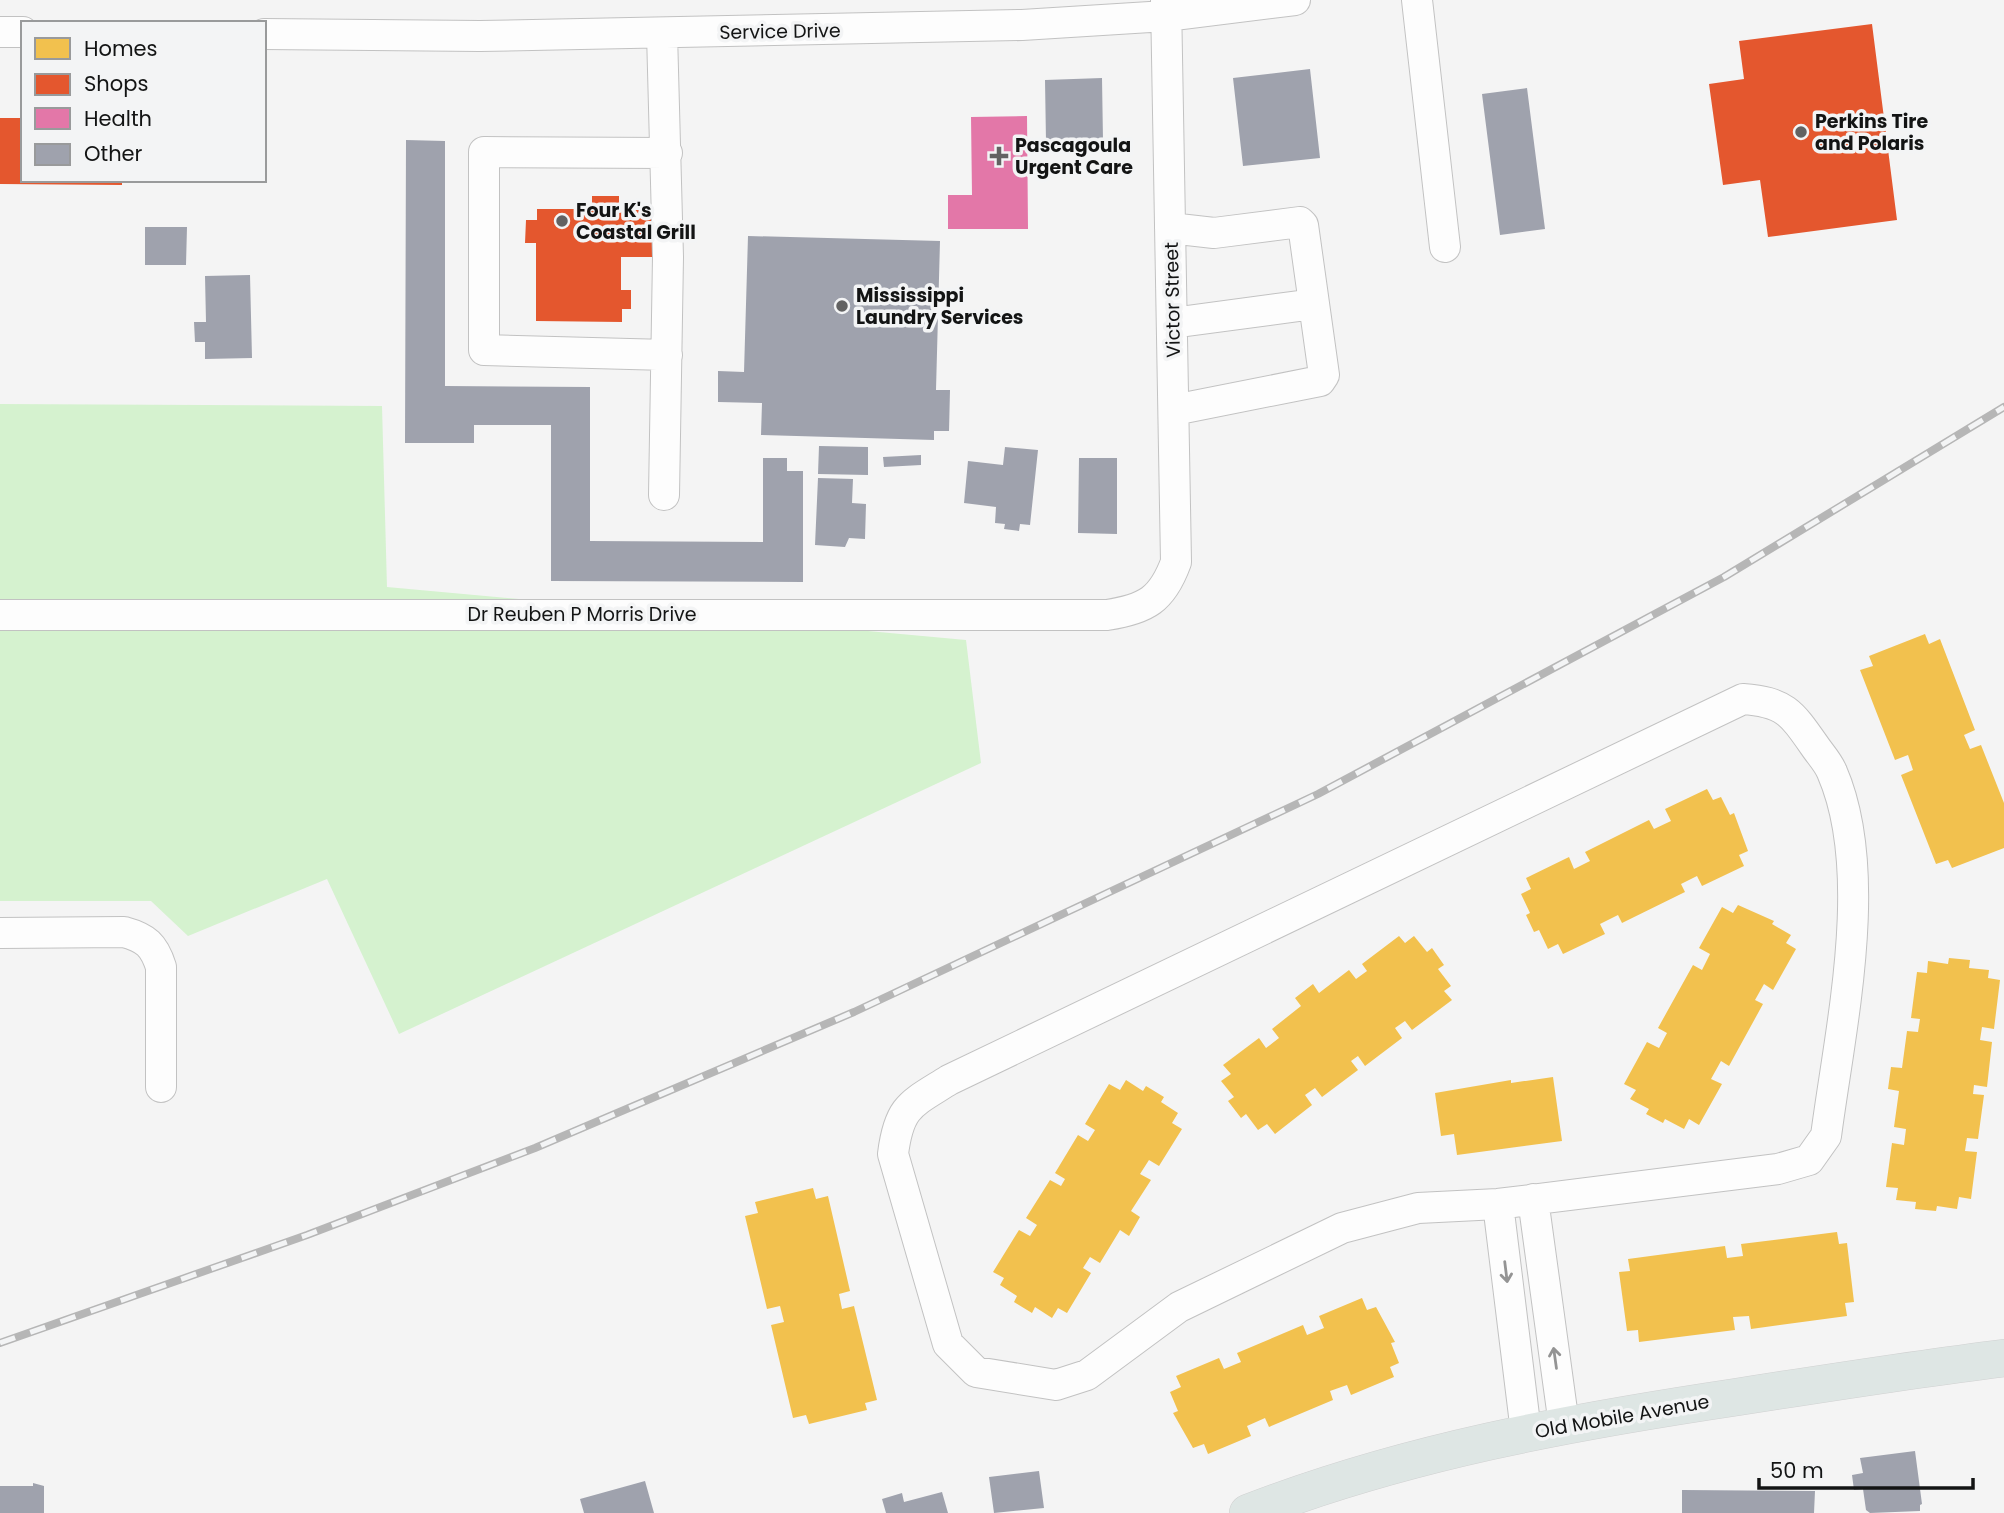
<svg xmlns="http://www.w3.org/2000/svg" width="2004" height="1513" font-family="Poppins,sans-serif">
<style>
.green{fill:#d5f2cf}
.homes{fill:#f2c14e}
.shops{fill:#e4572e}
.health{fill:#e377a8}
.building{fill:#9fa2ad}
.lines{fill:none;stroke-linecap:round;stroke-linejoin:round}
.minor-casing{stroke:#c2c2c2;stroke-width:32}
.major-casing{stroke:#d0d1d1;stroke-width:38}
.minor{stroke:#fdfdfd;stroke-width:30}
.major{stroke:#dee6e4;stroke-width:37}
.rail-casing{stroke:#b6b6b6;stroke-width:8}
.rail{stroke:#f3f4f5;stroke-width:5;stroke-dasharray:16;stroke-linecap:butt}
.oneway{stroke:#949494}
.poi-dot{fill:#626262;stroke:#f3f4f5;stroke-width:2.5}
.labels{text-anchor:middle;stroke-width:7;stroke-linejoin:round;paint-order:stroke}
.street-label{font-size:19px;fill:#131414;stroke:#f3f4f5}
.poi-label{font-size:19px;font-weight:bold;fill:#131414;stroke:#f3f4f5;text-anchor:start}
</style>
<rect width="100%" height="100%" fill="#f4f4f4"/>
<path class="green" d="M0,404l382,2 5,181 579,53 15,123 -582,271 -72,-155 -139,57 -37,-35h-151z"/>
<path class="homes" d="M1925,634l4,10 11,-5 35,91 -11,5 6,14 11,-4 23,58v45l-52,20 -4,-8 -12,4 -35,-89 12,-5 -5,-15 -13,5 -35,-90 13,-4 -4,-10z
M1707,789l6,11 8,-3 9,18 4,-2 14,38 -9,4 5,11 -42,20 -5,-10 -16,8 4,8 -63,31 -4,-8 -18,9 5,10 -42,20 -5,-10 -10,5 -9,-19 -5,2 -8,-17 4,-2 -9,-19 10,-5 -5,-11 43,-21 5,12 16,-8 -5,-9 64,-32 5,9 17,-8 -6,-12z
M1738,905l36,16 -2,3 19,11 -5,8 10,6 -23,41 -9,-6 -9,16 8,4 -34,62 -8,-5 -10,18 11,5 -23,41 -10,-6 -5,10 -19,-10 -2,4 -17,-9 3,-5 -19,-10 6,-9 -12,-6 23,-42 12,6 8,-15 -9,-5 35,-63 9,5 8,-16 -11,-6 23,-41 11,6z
M1399,936l6,7 9,-7 13,16 5,-4 12,17 -6,4 13,17 -7,5 8,9 -40,30 -7,-9 -10,7 7,10 -37,28 -7,-10 -7,5 7,9 -36,27 -7,-9 -10,7 7,10 -37,29 -8,-10 -9,6 -12,-16 -5,4 -13,-17 6,-4 -13,-16 10,-7 -8,-9 36,-27 7,10 13,-10 -7,-9 29,-23 -6,-8 18,-14 6,9 30,-23 7,9 11,-8 -5,-7z
M1949,958l21,2 -1,8 20,2 -1,8 12,2 -6,49 -12,-2 -2,13 12,2 -5,45 -13,-2 -1,9 11,1 -6,44 -11,-1 -2,13 12,1 -6,47 -12,-2 -2,12 -20,-3 -1,5 -21,-2 1,-7 -20,-2 2,-12 -12,-1 6,-44 12,2 2,-16 -12,-2 5,-36 -11,-2 3,-22 11,1 5,-37 11,1 2,-13 -9,-1 6,-46 10,1 1,-12 20,3z
M1553,1077l9,64 -105,14 -3,-21 -13,2 -6,-43 76,-13v3z
M1126,1080l17,11 3,-5 18,11 -3,5 17,11 -6,10 10,6 -23,37 -10,-6 -9,14 11,6 -20,31 9,6 -11,19 -9,-6 -20,33 -10,-6 -7,11 8,5 -24,40 -9,-5 -6,10 -17,-11 -3,6 -18,-11 3,-6 -17,-11 4,-7 -11,-6 26,-42 11,6 7,-11 -11,-7 24,-38 11,6 4,-7 -10,-6 23,-38 10,6 7,-11 -10,-6 24,-40 11,6z
M813,1188l3,11 12,-3 22,95 -11,3 3,15 12,-3 23,94 -12,3 2,7 -58,14 -3,-9 -13,3 -22,-93 13,-3 -4,-16 -13,3 -22,-93 13,-3 -3,-11z
M1837,1232l2,12 8,-1 7,59 -9,1 2,13 -96,13 -2,-13 -16,1 2,13 -96,12 -1,-12 -11,1 -8,-59 11,-1 -2,-12 97,-13 2,12 16,-2 -2,-12z
M1362,1298l5,12 9,-3 19,35 -4,1 8,20 -9,4 4,10 -43,18 -4,-10 -17,6 3,9 -64,27 -4,-9 -18,8 4,10 -43,18 -4,-10 -11,4 -20,-35 5,-2 -8,-19 11,-5 -5,-11 43,-18 5,11 17,-7 -4,-9 66,-28 4,10 17,-7 -5,-12z"/>
<path class="shops" d="M1872,24l25,196 -129,17 -8,-57 -37,5 -14,-101 35,-5 -5,-38z
M0,118h23v62h99v5l-122,-1z
M592,196h27v14h34v47h-32v33h10v19h-9v13l-86,-1v-78h-11l1,-23h11v-11h55z"/>
<path class="health" d="M1027,116l1,113h-80v-34h24l-1,-78z"/>
<path class="building" d="M1310,69l10,89 -77,8 -10,-88z
M1102,78l1,63 -57,1 -1,-62z
M1527,88l18,141 -45,6 -18,-141z
M406,140l39,1v245l145,1v154l173,1v-84h24v13h16v111l-252,-1v-156h-77v18h-69z
M145,227h42l-1,38h-41z
M748,236l192,5 -4,149h14l-1,41h-15v9l-173,-5 1,-32 -44,-1v-31l26,1z
M250,275l2,83 -47,1v-17h-10l-1,-20h12l-1,-46z
M819,446l49,1v28l-50,-1z
M1005,447l33,3 -8,75 -10,-1 -1,7 -15,-2 1,-5 -10,-1 1,-16 -32,-4 4,-42 35,4z
M921,455v10l-37,2 -1,-10z
M1079,458h38v76l-39,-1z
M818,478l35,1 -1,24 14,1 -1,35 -16,-1 -4,9 -30,-2z
M1915,1451l7,53 -2,1v6l-50,2 -4,-3 -3,-21 -9,1 -2,-15 11,-2 -3,-15z
M1039,1471l5,37 -50,5 -5,-36z
M645,1481l9,32h-70l-4,-14z
M33,1483l11,3v27h-44v-27h33z
M1682,1490l133,1 -1,22h-132z
M942,1492l6,21h-62l-4,-14 20,-6 2,9z"/>
<g class="lines">
<g class="minor-casing">
<path id="minor" d="M1417,0l28,247
M0,32h23
M662,33l6,224 -4,238
M264,34l216,2 542,-11 144,-9 129,-16
M667,153l-183,-1v198l183,5
M1170,228l44,5 86,-11 3,3 21,150 -4,6 -146,29
M1172,323l142,-19
M0,615h1107c39,-6 55,-15 69,-53l-10,-562
M1743,699c41,3 48,13 71,46 6,9 14,17 18,27 44,101 8,257 -6,364l-17,24 -31,9 -280,35 -80,4 -76,20 -163,79 -92,68 -31,10 -80,-13 -28,-28 -55,-190c6,-48 18,-50 56,-74z
M0,933l124,-1c22,6 30,13 37,35v120
M1533,1199l31,226
M1498,1204l28,228"/>
</g>
<g class="major-casing">
<path id="major" d="M1248,1513c157,-61 322,-91 489,-116 89,-14 178,-28 267,-39"/>
</g>
<use href="#minor" class="minor"/>
<use href="#major" class="major"/>
<g class="rail-casing">
<path id="rail" d="M0,1343l307,-108 228,-87 319,-136 464,-218 406,-217 280,-170"/>
</g>
<use href="#rail" class="rail"/>
</g>
<defs><path id="oneway-shaft" d="M-6 0H5M1.5-3L5.5 0L1.5 3" fill="none" stroke-width="1.6" stroke-linecap="round" stroke-linejoin="round" transform="scale(1.75)"/></defs>
<g class="oneway">
<use href="#oneway-shaft" transform="translate(1506 1272) rotate(83)"/>
<use href="#oneway-shaft" transform="translate(1555 1358) rotate(-98)"/>
</g>
<g class="poi-dot">
<circle cx="1801" cy="132" r="7"/>
<path d="M995.5 145.5h7v7h7v7h-7v7h-7v-7h-7v-7h7z"/>
<circle cx="562" cy="221" r="7"/>
<circle cx="842" cy="306" r="7"/>
</g>
<g class="labels">
<g class="street-label">
<text transform="translate(780 31) rotate(-1)" y="7">Service Drive</text>
<text transform="translate(1172 300) rotate(-91)" y="7">Victor Street</text>
<text x="582" y="621">Dr Reuben P Morris Drive</text>
<text transform="translate(1622 1416) rotate(-10)" y="7">Old Mobile Avenue</text>
</g>
<g class="poi-label">
<text x="1815" y="128">Perkins Tire<tspan x="1815" dy="22">and Polaris</tspan></text>
<text x="1015" y="152">Pascagoula<tspan x="1015" dy="22">Urgent Care</tspan></text>
<text x="576" y="217">Four K's<tspan x="576" dy="22">Coastal Grill</tspan></text>
<text x="856" y="302">Mississippi<tspan x="856" dy="22">Laundry Services</tspan></text>
</g>
</g>
<rect x="21" y="21" width="245" height="161" fill="#f3f4f5" stroke="#999a9b" stroke-width="2"/>
<rect x="35" y="38" width="35" height="21" fill="#f2c14e" stroke="#999a9b" stroke-width="2"/>
<text x="84" y="56" font-size="21" fill="#131414">Homes</text>
<rect x="35" y="74" width="35" height="21" fill="#e4572e" stroke="#999a9b" stroke-width="2"/>
<text x="84" y="91" font-size="21" fill="#131414">Shops</text>
<rect x="35" y="108" width="35" height="21" fill="#e377a8" stroke="#999a9b" stroke-width="2"/>
<text x="84" y="126" font-size="21" fill="#131414">Health</text>
<rect x="35" y="144" width="35" height="21" fill="#9fa2ad" stroke="#999a9b" stroke-width="2"/>
<text x="84" y="161" font-size="21" fill="#131414">Other</text>
<path d="M1759 1478v10h214v-10" fill="none" stroke="#131414" stroke-width="3.5"/>
<text x="1770" y="1478" font-size="21" fill="#131414" stroke="#f3f4f5" stroke-width="5" paint-order="stroke">50 m</text>
</svg>
